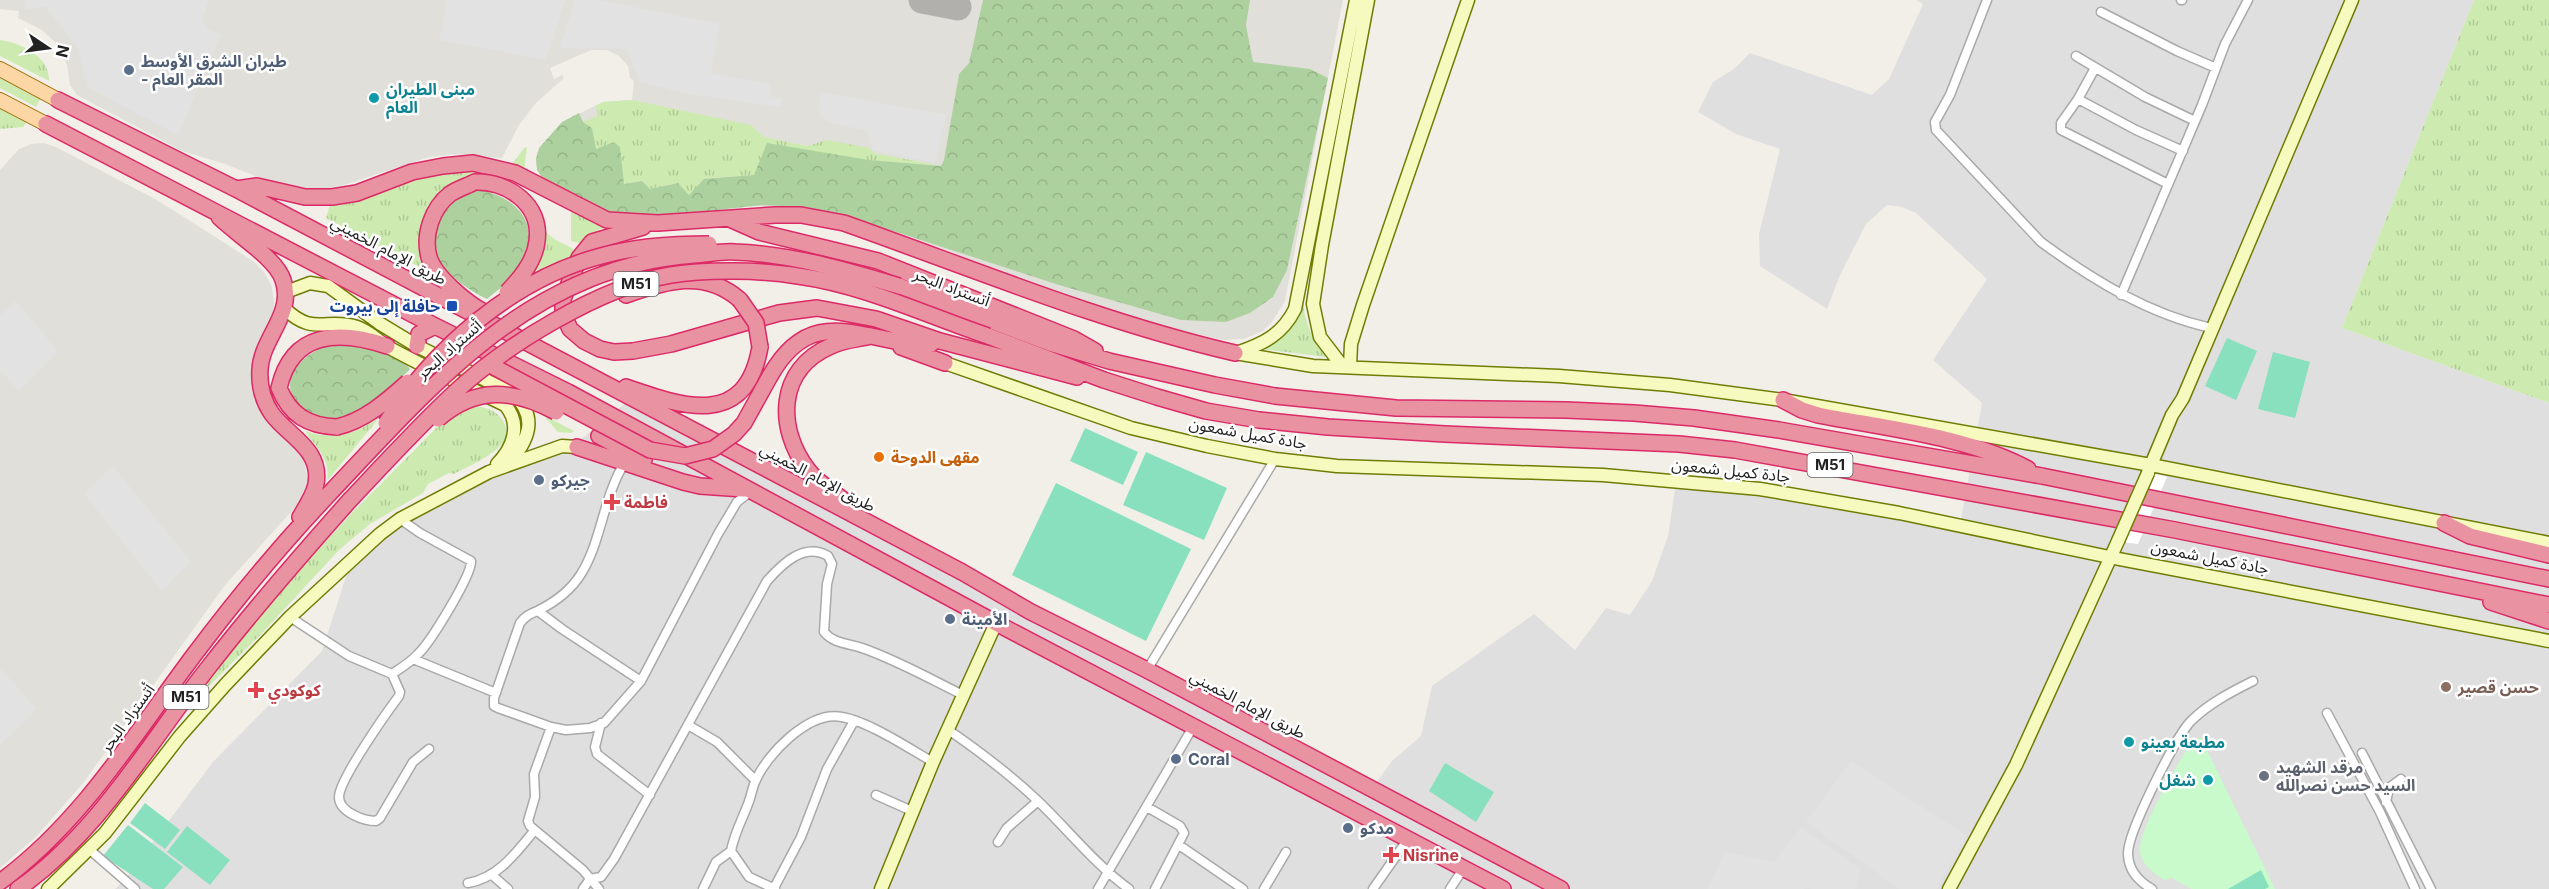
<svg xmlns="http://www.w3.org/2000/svg" width="2549" height="889" font-family="Inter,'Noto Sans Arabic',sans-serif">
<style>
.residential{fill:#e0dfdf}
.airport{fill:#e1dfda}
.grass{fill:url(#grass-tufts)}
.forest{fill:url(#forest-crowns)}
.park{fill:#c8facc}
.pitch{fill:#88e0be}
.parking{fill:#e2e2e2}
.pier{fill:#fff}
.lines{fill:none;stroke-linecap:round;stroke-linejoin:round}
.taxiway{stroke:#b1b0ac;stroke-width:27}
.street-casing{stroke:#a9a9a9;stroke-width:11}
.secondary-casing{stroke:#707d05;stroke-width:15}
.primary-casing{stroke:#a06b00;stroke-width:16}
.highway-casing{stroke:#dc2a67;stroke-width:18}
.street{stroke:#fff;stroke-width:8}
.secondary{stroke:#f7fabf;stroke-width:12}
.primary{stroke:#fcd6a4;stroke-width:14}
.highway{stroke:#e892a2;stroke-width:15}
.secondary-bridge-casing{stroke:#707d05;stroke-width:15;stroke-linecap:butt}
.highway-bridge-casing{stroke:#dc2a67;stroke-width:18;stroke-linecap:butt}
.secondary-bridge{stroke:#f7fabf;stroke-width:12}
.highway-bridge{stroke:#e892a2;stroke-width:15}
.service-dot{fill:#5c6f8a;stroke:#fff;stroke-width:2}
.culture-dot{fill:#0f9aa8;stroke:#fff;stroke-width:2}
.transit-dot{fill:#1a4fb4;stroke:#fff;stroke-width:2}
.food-dot{fill:#e8710a;stroke:#fff;stroke-width:2}
.health-dot{fill:#e0444e;stroke:#fff;stroke-width:2}
.education-dot{fill:#8d6e63;stroke:#fff;stroke-width:2}
.worship-dot{fill:#6b7280;stroke:#fff;stroke-width:2}
.labels{text-anchor:middle;stroke-width:5;stroke-linejoin:round;paint-order:stroke}
.shield{fill:#fff;stroke:#646464;stroke-width:1.5}
.shield-label{font-size:15px;font-weight:bold;fill:#222}
.service-label{font-size:16px;font-weight:bold;fill:#4e5e75;stroke:#fff;text-anchor:start}
.culture-label{font-size:16px;font-weight:bold;fill:#0d838f;stroke:#fff;text-anchor:start}
.street-label{font-size:16px;fill:#222;stroke:#fff}
.transit-label{font-size:16px;font-weight:bold;fill:#164399;stroke:#fff;text-anchor:end}
.food-label{font-size:16px;font-weight:bold;fill:#c56008;stroke:#fff;text-anchor:start}
.health-label{font-size:16px;font-weight:bold;fill:#be3a42;stroke:#fff;text-anchor:start}
.education-label{font-size:16px;font-weight:bold;fill:#785e54;stroke:#fff;text-anchor:start}
.worship-label{font-size:16px;font-weight:bold;fill:#5b616d;stroke:#fff;text-anchor:start}
</style>
<defs>
<pattern id="grass-tufts" width="24" height="20" patternUnits="userSpaceOnUse" patternTransform="scale(1.5)"><rect width="24" height="20" fill="#cdebb0"/><path d="M3 7l-1-3M5 7V3M7 7l1-3M15 17l-1-3M17 17v-4M19 17l1-3" fill="none" stroke="#b0c997"/></pattern>
<pattern id="forest-crowns" width="20" height="18" patternUnits="userSpaceOnUse" patternTransform="scale(1.5)"><rect width="20" height="18" fill="#add19e"/><path d="M2 6a3 3 0 1 1 6 0M12 15a3 3 0 1 1 6 0" fill="none" stroke="#95b388"/></pattern>
</defs>
<rect width="100%" height="100%" fill="#f2efe9"/>
<path class="residential" d="M1917,0h557l-132,328 207,75v486h-2434l10,-10 88,-117 109,-111 30,-93 149,-98 73,-15 65,-53 731,399 22,-30 29,-25 11,-50 102,-72 41,36 31,-42 24,7 22,-34 16,-45 8,-54 284,43 22,-122 -49,-43 54,-81 -71,-66 -14,-6 -15,-2 -21,19 -26,51 -13,34 -67,-43 -1,-32 21,-85 -44,-15 -38,-22 15,-30 21,-13 16,-16 122,42 17,-16 34,-75z"/>
<path class="airport" d="M0,0h1343l-58,301 -13,21 -9,9 -19,8 -22,1 -86,-20 -112,-38 -118,-47 -68,-22 -37,-6 -53,-1 -208,-30 -4,-12 1,-11 25,-31 41,-20 29,-2 2,-19 -4,-3 -2,-12 -9,-10 -12,-6h-16l-41,18 4,11 8,-4 2,3 -28,25 -17,22 -17,33 -47,-4 -26,3 -85,28 -21,4 -28,-1 -27,-7 -43,-17 -43,-13 -105,-56 -7,-10 -3,-21 -12,-22 -13,-12 -24,-12 1,-7 -19,-2z
M44,143l12,4 101,53 96,61 11,11 8,15 3,24 -20,52 39,82 9,12 5,23 -8,22 -75,83 -141,197 -48,55 -36,31v-698l19,-21 12,-5z"/>
<path class="grass" d="M2474,0h75v403l-207,-75z
M0,40c21,3 50,16 49,41l-49,-25z
M0,76l41,21 -5,10 -36,-19z
M632,100l119,25 13,12 43,9 20,-6 42,8 5,5 67,13 -72,-6 -115,15 -50,4 -15,17 -11,-13 -28,6 -8,-8 -18,3 -5,-37 -23,2 -13,-27 16,-7 -4,-9 8,-4z
M0,108l27,14 -4,5 -23,2z
M527,147l-3,25 -14,-5 14,-19z
M459,169l33,4c-30,5 -66,16 -68,53 -1,14 3,32 5,46l-103,-54 4,-14 79,-25z
M571,205l39,20 -14,6 -16,12 -9,-2z
M543,227c12,19 24,13 36,28l-51,24 12,-18z
M1303,302c1,21 11,38 23,55l-65,-8z
M466,406c14,0 26,1 35,12 22,28 -28,45 -47,56l-5,-1 -21,11 -5,9 -53,31 -30,25 -76,82 -73,73 71,-94 88,-95 95,-96z
M380,417l-53,64c4,-23 -11,-33 -22,-50 29,10 51,3 75,-14z
M545,417h2l27,14 -3,2 -13,-1z"/>
<path class="forest" d="M983,0h267l-4,25 7,37 57,7 18,9 -41,192 -14,27 -23,16 -24,9 -45,-2 -122,-35 -221,-72 -37,-6 -38,-2 -101,11 -58,-4 -60,-32 -7,-10 -1,-11 3,-11 23,-26 17,-9 4,9 9,6 4,21 18,-7 6,5 4,37 18,-3 8,8 28,-6 11,12 15,-16 50,-4 13,-32 102,17 72,6 3,-6 15,-86 10,-11z
M481,190c34,8 58,30 44,67 -7,18 -24,30 -38,42 -31,-15 -71,-45 -46,-83 12,-19 18,-23 40,-26z
M331,344c29,1 59,0 79,25 -21,21 -39,42 -69,51 -8,3 -18,1 -26,-3 -45,-24 -23,-60 16,-73z"/>
<path class="park" d="M2201,738l74,151h-83l-20,-11 -7,2c-11,-6 -22,-14 -25,-27 -4,-19 41,-97 54,-114z"/>
<path class="pitch" d="M2227,338l30,13 -21,49 -31,-14z
M2273,352l37,10 -15,56 -37,-9z
M1085,428l53,24 -15,33 -53,-24z
M1146,452l81,36 -23,52 -81,-35z
M1056,483l135,66 -45,92 -134,-66z
M1445,763l49,29 -18,30 -47,-31z
M145,803l35,27 -15,19 -35,-26z
M128,825l55,42 -19,22h-11l-50,-33z
M187,826l43,34 -20,25 -43,-33z
M2261,870l8,17 -4,2h-37z"/>
<path class="parking" d="M26,0h183l-7,19 6,10 13,6 -43,100 -91,-48 -9,-39 -33,-42 -21,4z
M447,0h118l-19,60 -107,-20z
M575,0h24l121,24 -9,49 60,11 -2,12 14,3 -3,8 -97,-14 -43,-11 -14,-33 -66,-1z
M821,92l125,23 -11,48 -62,-13 -5,-19 -40,-9 -9,-8z
M16,301l42,50 -39,40 -19,-21v-55z
M113,466l78,96 -29,29 -78,-97z
M0,668l37,41 -37,36z
M1851,761l115,74 -30,54h-36l-94,-67z
M1801,827l60,43 -6,19h-43l-7,-2 -1,2h-96l17,-37 49,10z"/>
<path class="pier" d="M2142,471l25,6 -29,67 -26,-3z"/>
<g class="lines">
<path class="taxiway" d="M922,0l36,7"/>
<g class="street-casing">
<path id="street" d="M1987,0l-37,95 -15,27 1,8 105,112c52,38 107,72 170,86
M2181,0h1
M2101,12l76,39 39,17
M2076,56l69,41 50,24
M2078,99l17,-31
M2168,184l-107,-54v-7l17,-24 58,31 47,21
M2121,295l81,-190 23,-61 23,-44
M625,462c-22,35 -23,78 -44,112 -10,16 -26,28 -42,36 -8,4 -13,5 -19,13l-26,75v8l4,2 53,19 15,3 24,-2 14,-5 37,-42 77,-147 19,-32 14,-11
M538,611l24,18 79,52
M290,617l59,39 43,18c9,-6 19,-12 26,-20 12,-11 54,-79 53,-93l-51,-28 -20,-14
M413,659l83,34
M1147,670l128,-211
M392,674l8,18 -1,4c-12,16 -60,84 -60,101 0,15 25,24 37,24l4,-3 33,-56 16,-13
M2327,713l53,99 35,77
M601,723l-6,24 2,7 53,41
M688,725l29,17 38,38
M551,727l-17,47 1,23 -7,24 2,5 53,44 16,19
M947,729c32,22 64,46 92,73 30,29 56,62 90,87
M2362,753l69,136
M876,795l36,16
M2386,802l3,-14 12,-9
M1147,807l33,19 4,7 -29,56
M998,842l9,-14 31,-27
M1179,845l64,44
M90,850l45,39
M491,874l17,15
M468,883c30,-5 48,-30 66,-52
M774,888l27,-51 26,-68 27,-48
M583,889l7,-10 11,-2 13,-18 153,-278c15,-17 37,-39 61,-25l4,8 -5,20 -3,48c10,12 24,11 38,16 35,12 68,31 101,47
M703,889l13,-27 15,-11
M775,889l-26,-12 -18,-26c3,-17 11,-31 17,-47 3,-7 4,-15 7,-22 11,-27 54,-72 87,-65 28,5 66,31 91,45
M1098,889l95,-162
M1264,889l22,-37
M1373,889l35,-50
M1450,889l13,-20
M2152,889c-14,-8 -24,-20 -24,-36 0,-21 48,-117 63,-132 17,-17 40,-29 62,-40"/>
</g>
<g class="secondary-casing">
<path id="secondary" d="M286,292l24,-9 18,3 51,37 38,23 95,47c28,24 16,49 -5,72
M284,308c30,29 41,9 73,19 12,4 21,14 31,20 38,21 78,39 117,58 17,19 8,43 -8,59
M1235,353l78,13 246,10 111,9 113,15 368,65 398,78
M1236,353c27,-9 46,-18 59,-44l61,-309
M945,363l186,65 76,18 68,13 62,7 266,9 157,14 139,24 220,46 430,82
M1343,367l-23,-30 -7,-33 9,-59 46,-245
M1350,367l1,-23 12,-39 105,-305
M2148,472l24,-57 11,-17 169,-398
M48,889l57,-56 75,-97 46,-52 64,-67 90,-83 20,-15 89,-47 73,-26 15,1
M881,889l52,-127 63,-139
M1949,889l67,-124 102,-224"/>
</g>
<g class="primary-casing">
<path id="primary" d="M0,69l58,31
M0,100l46,24"/>
</g>
<g class="highway-casing">
<path id="highway" d="M58,100l178,89 726,383 69,40 116,58 414,219
M46,124l389,202 133,66 428,231 507,266
M475,182c-8,4 -18,7 -25,12 -18,14 -27,41 -21,63 6,20 38,46 55,55
M236,189l21,-3 48,11h27l25,-4 55,-21 31,-6 30,-3 42,10 92,47 51,3 117,-8h26l43,8c130,46 257,99 391,130
M219,217c18,18 57,41 64,63 12,34 -22,58 -23,90 -1,16 3,31 12,44 16,22 50,35 44,70 -2,11 -10,23 -16,33
M732,220l27,12 119,29 196,78 21,12
M643,227l-51,15 -13,16 -16,41v14l7,16 14,12 16,8 14,3 19,-1 38,-7 108,-31 38,-5 59,11 64,22 137,36
M899,286l151,57 59,18 106,24 60,11 121,12 170,2 68,3 60,5 85,12 263,46 507,103
M626,295c40,-14 79,-26 114,5
M988,336l116,44 53,17 49,14 53,9 69,7 117,7 234,10 56,6 440,80 374,75
M417,346l2,-12 16,-8
M901,347l44,16
M770,376c44,-78 96,-30 161,-32
M626,387c57,20 120,42 134,-40
M1783,400l19,10 16,5c66,13 152,22 210,54
M337,427c-29,-1 -47,-12 -58,-39 13,-57 60,-58 108,-42
M599,436l45,24
M577,447l106,35 17,4 43,3
M854,509c-14,-14 -34,-23 -46,-39 -32,-42 -31,-101 23,-124 12,-6 28,-7 40,-10
M2444,523l26,13 79,19
M2491,602l58,19
M0,882c82,-60 134,-147 194,-227 42,-56 87,-110 135,-161
M18,889c81,-57 130,-145 190,-221 45,-58 93,-113 142,-168"/>
</g>
<use href="#street" class="street"/>
<use href="#secondary" class="secondary"/>
<use href="#primary" class="primary"/>
<use href="#highway" class="highway"/>
<g class="secondary-bridge-casing">
<path id="secondary-bridge" d="M2118,541l30,-68"/>
</g>
<g class="highway-bridge-casing">
<path id="highway-bridge" d="M475,182c32,-1 67,22 62,59 -2,20 -16,37 -30,51
M740,300l16,23 4,24
M494,367l156,83 35,6 28,-7 21,-15 10,-11 26,-47
M438,419c38,-33 75,-30 118,-7
M386,423c48,-75 127,-144 215,-167 35,-10 71,-12 108,-12
M337,427c27,-6 50,-26 71,-45
M329,494c105,-111 202,-227 365,-239 14,-1 28,-4 41,-3 57,2 110,18 164,34
M350,500c33,-35 66,-71 101,-104 51,-49 150,-110 220,-121 36,-6 91,-5 127,1 66,9 128,39 190,60"/>
</g>
<use href="#secondary-bridge" class="secondary-bridge"/>
<use href="#highway-bridge" class="highway-bridge"/>
</g>
<g class="service-dot">
<circle cx="129" cy="70" r="6"/>
<circle cx="539" cy="480" r="6"/>
<circle cx="950" cy="619" r="6"/>
<circle cx="1176" cy="759" r="6"/>
<circle cx="1348" cy="828" r="6"/>
</g>
<g class="culture-dot">
<circle cx="374" cy="98" r="6"/>
<circle cx="2129" cy="742" r="6"/>
<circle cx="2208" cy="780" r="6"/>
</g>
<rect class="transit-dot" x="446" y="300" width="12" height="12" rx="3"/>
<circle class="food-dot" cx="879" cy="457" r="6"/>
<g class="health-dot">
<path d="M609 493h6v6h6v6h-6v6h-6v-6h-6v-6h6z"/>
<path d="M253 681h6v6h6v6h-6v6h-6v-6h-6v-6h6z"/>
<path d="M1388 846h6v6h6v6h-6v6h-6v-6h-6v-6h6z"/>
</g>
<circle class="education-dot" cx="2446" cy="687" r="6"/>
<circle class="worship-dot" cx="2264" cy="776" r="6"/>
<g class="labels">
<g class="shield">
<rect x="613.5" y="272" width="45" height="24" rx="4.5"/>
<rect x="1807.5" y="453" width="45" height="24" rx="4.5"/>
<rect x="163.5" y="685" width="45" height="24" rx="4.5"/>
</g>
<g class="shield-label">
<text x="636" y="289">M51</text>
<text x="1830" y="470">M51</text>
<text x="186" y="702">M51</text>
</g>
<g class="service-label">
<text x="141" y="67">طيران الشرق الأوسط<tspan x="141" dy="18">- المقر العام</tspan></text>
<text x="551" y="486">جيركو</text>
<text x="962" y="625">الأمينة</text>
<text x="1188" y="765">Coral</text>
<text x="1360" y="834">مدكو</text>
</g>
<g class="culture-label">
<text x="386" y="95">مبنى الطيران<tspan x="386" dy="18">العام</tspan></text>
<text x="2141" y="748">مطبعة بعينو</text>
<text x="2196" y="786" text-anchor="end">شغل</text>
</g>
<g class="street-label">
<text transform="translate(389 250) rotate(28)" y="6">طريق الإمام الخميني</text>
<text transform="translate(952 287) rotate(21)" y="6">أتستراد البحر</text>
<text transform="translate(449 349) rotate(-41)" y="6">أتستراد البحر</text>
<text transform="translate(1248 433) rotate(10)" y="6">جادة كميل شمعون</text>
<text transform="translate(1731 470) rotate(6)" y="6">جادة كميل شمعون</text>
<text transform="translate(818 477) rotate(28)" y="6">طريق الإمام الخميني</text>
<text transform="translate(2210 557) rotate(11)" y="6">جادة كميل شمعون</text>
<text transform="translate(1248 704) rotate(28)" y="6">طريق الإمام الخميني</text>
<text transform="translate(127 718) rotate(-54)" y="6">أتستراد البحر</text>
</g>
<g class="transit-label">
<text x="440" y="312">حافلة إلى بيروت</text>
</g>
<g class="food-label">
<text x="891" y="463">مقهى الدوحة</text>
</g>
<g class="health-label">
<text x="624" y="508">فاطمة</text>
<text x="268" y="696">كوكودي</text>
<text x="1403" y="861">Nisrine</text>
</g>
<g class="education-label">
<text x="2458" y="693">حسن قصير</text>
</g>
<g class="worship-label">
<text x="2276" y="773">مرقد الشهيد<tspan x="2276" dy="18">السيد حسن نصرالله</tspan></text>
</g>
</g>
<g transform="translate(48 48) rotate(103)" stroke="#ffffff" stroke-width="4.5" paint-order="stroke">
<path d="M0-4.5L10 22L0 15L-10 22Z" fill="#222222"/>
<text y="-9" font-size="16" font-weight="bold" text-anchor="middle" fill="#222222">N</text>
</g>
</svg>
